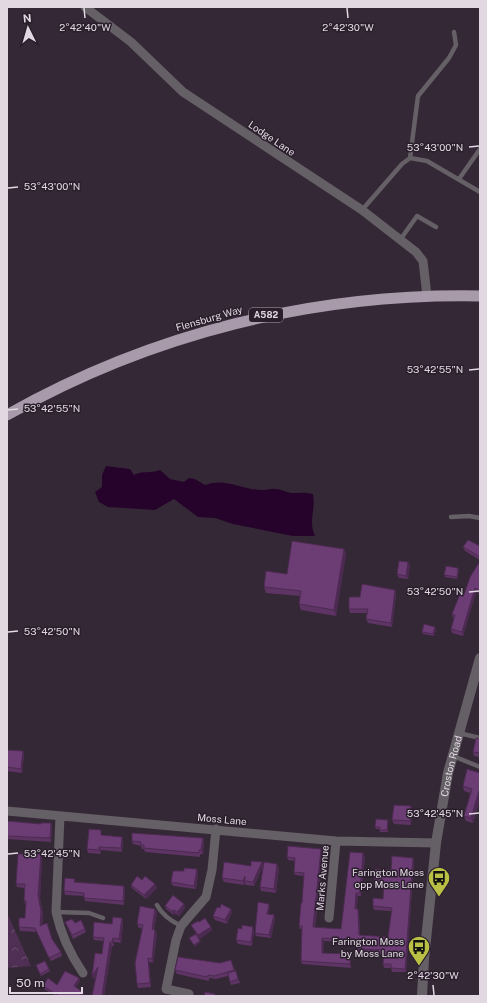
<svg xmlns="http://www.w3.org/2000/svg" width="487" height="1003" font-family="'Public Sans',sans-serif">
<style>
.park{fill:url(#park-crowns)}
.water{fill:#26032b}
.lines{fill:none;stroke-linecap:round;stroke-linejoin:round}
.service{stroke:#655f66;stroke-width:4.5}
.minor{stroke:#655f66;stroke-width:9}
.tertiary{stroke:#655f66;stroke-width:10}
.trunk{stroke:#a89aaa;stroke-width:11}
.wall{fill:#5d3464}
.shaded-wall{fill:#4c2a51}
.building{fill:#6c3c74;stroke:#4c2a51}
.ticks{fill:none;stroke:#e1d8e2;stroke-width:1.5}
.labels{text-anchor:middle;stroke-width:3;stroke-linejoin:round;paint-order:stroke}
.shield{fill:#2a1e2c;stroke:#aaa0ab;stroke-width:1}
.shield-label{font-size:9px;font-weight:bold;fill:#e1d8e2}
.street-label{font-size:10px;fill:#e1d8e2;stroke:#2a1e2c}
.poi-label{font-size:10px;fill:#e1d8e2;stroke:#2a1e2c;text-anchor:end}
.ticks-label{font-size:10px;text-anchor:middle;fill:#e1d8e2;stroke:#2a1e2c;stroke-width:3;stroke-linejoin:round;paint-order:stroke}
</style>
<defs>
<pattern id="park-crowns" width="20" height="18" patternUnits="userSpaceOnUse"><rect width="20" height="18" fill="#4f2f53"/><path d="M2 6a3 3 0 1 1 6 0M12 15a3 3 0 1 1 6 0" fill="none" stroke="#684c6b"/></pattern>
</defs>
<rect width="100%" height="100%" fill="#352836"/>
<path class="park" d="M7,913l24,53 -24,2z"/>
<path class="water" d="M106,466l24,3 4,6c9,-5 15,-1 26,-5l10,9 14,3 5,-4 6,1 10,6c20,-8 37,5 58,5 4,0 9,-2 13,-1 5,0 10,3 15,4 8,0 14,-1 22,1 3,15 -5,28 2,42h-22l-60,-12 -18,-6 -17,-1 -24,-18 -19,11 -47,-3 -9,-5 -4,-10 7,-5v-12z"/>
<g class="lines">
<path class="service" d="M410,158l8,-62 31,-38 7,-13 -2,-13
M459,179l21,-30
M362,210l40,-46 8,-6 17,3 53,31
M400,240l17,-24 19,11
M451,517l18,-1 11,2
M459,733l21,5
M453,756l27,11
M157,905c5,10 14,16 24,21
M56,912l33,1 14,5"/>
<path class="minor" d="M85,7l46,35 52,50 179,118 54,42 7,9 4,35
M7,811l329,30 100,2
M60,816l-4,96c5,23 14,42 27,61
M329,918l7,-77
M189,994l-23,-5 10,-49 5,-14 25,-29 6,-27 4,-41"/>
<path class="tertiary" id="s1" d="M422,996l2,-37 12,-116 12,-70 32,-115"/>
<path class="trunk" d="M7,415c145,-82 307,-122 473,-119"/>
</g>
<path class="wall" d="M480,546v14l-15,-9 -2,-4z
M344,549l2,5 -10,62 -35,-6 -2,-6 1,-8 -34,-3 -2,-6 23,-13z
M480,561v33l-4,-2 -13,44 -11,-3 -1,-4 3,-11h-1l-1,-4 12,-19z
M408,562l2,4 -2,13 -9,-1 -2,-4z
M458,568l1,2 -2,9 -12,-2 -1,-2z
M395,590l1,4 -4,33 -24,-4 -2,-4 1,-6h-17l-1,-4 11,-12z
M436,629l-2,7 -11,-2 -1,-2z
M480,739v18l-6,-1 -1,-4z
M7,750l16,1 1,4 -2,18 -15,-2z
M480,773v26l-7,24 -7,-2 -2,-5 6,-23 -6,-2 -1,-5z
M411,806l1,4 -1,15 -17,-1 -2,-4z
M388,820v12h-8l-1,-3h-3l-1,-2z
M7,821l45,6 -1,15 -44,-3z
M102,834v1l20,2 1,4 -1,11 -21,-2v4l-13,-1 -1,-4z
M203,838l1,4 -1,12h-3v3l-55,-5 -1,-3h-2l-1,-3 -8,-2 -1,-3z
M321,849l2,4 -8,75 26,1 24,-72 -4,39h-3l-2,13 3,4 1,23 28,1 4,-26 -18,-1 -1,-4 10,-7 1,-12 -9,-1 -1,-3 17,-13 22,-12 1,3 -8,111h-14l-1,-4h-7l-1,-4 1,-10 -26,-2 -1,-3v-6l-33,-2 -1,12 27,1 1,4v10l-49,-4 -1,-3 1,-32h-2l-1,-3 3,-23 2,-27 -9,-1 -1,-3 1,-11 -7,-1 -1,-3z
M42,858l-2,41 3,15 -1,11 19,27 1,4 -11,5 -14,-29 -17,-1 -1,-4 6,-9 1,-14h-1l-1,-4v-12l-7,-1 -1,-3z
M262,862l1,4 -9,20 -8,-1 -1,-2 -1,2 -20,-3 -2,-4 29,-12z
M279,868l-3,25 -15,-2 -1,-4z
M198,873l-2,16 -23,-3 -2,-4z
M142,880l13,4 2,4 -11,11 -14,-11 -1,-3z
M76,882l49,8 -1,15 -39,-4 -1,-5 -19,-1 -1,-4z
M184,904l1,4 -6,8 -4,-3 -1,2 -8,-6 -1,-3z
M270,907l-2,7 6,1 1,3 -4,20 -15,-2 -1,-3z
M155,909l2,3 -3,18h1l2,4 -4,29 -4,-1 2,25 -13,1 -1,-4 6,-55 -4,-1 -2,-4z
M232,912l-5,12 -12,-4 -2,-4z
M122,918l1,4 -2,21 -7,-1v4h-2l-8,50h-12l4,-21 -3,5 9,-26 1,-13 -9,-1 -1,-3z
M65,922l10,1 10,6 1,3 -13,7z
M191,925l20,2 1,3 -12,9 -7,-10z
M254,931l-2,15 -14,-2 -2,-4z
M231,960l4,11 2,4 3,8 -9,2 -3,-9 -12,3 -7,-1v3l-32,-7 -2,-4 45,-7z
M45,961l5,10 -9,5 -5,-11z
M80,981l-4,6 8,8 -1,1h-27l-12,-7 -1,-3 14,-1z"/>
<path class="shaded-wall" d="M344,549l2,5 -10,62 -2,-6z
M408,562l2,4 -2,13 -2,-3z
M458,568l1,2 -2,9v-2z
M475,588l1,4 -13,44 -1,-4z
M395,590l1,4 -4,33 -1,-4z
M435,627l1,2 -2,7 -1,-2z
M23,751l1,4 -2,18 -1,-4z
M479,791l1,3v5l-7,24 -2,-5z
M411,806l1,4 -1,15 -1,-4z
M388,820v12l-1,-2z
M51,823l1,4 -1,15 -1,-4z
M122,837l1,4 -1,11 -1,-4z
M203,838l1,4 -1,12 -2,-4z
M99,847l2,3v4l-2,-4z
M321,849l2,4 -9,78 -1,-4z
M363,853l2,4 -4,39 -1,-3z
M41,854l1,4 -2,41 3,15 -1,16 -2,-4 -2,-31z
M413,858l1,3 -8,111 -1,-3z
M262,862l1,4 -9,20 -1,-4z
M277,864l2,4 -3,25 -2,-4z
M197,869l1,4 -2,16 -2,-3z
M245,876v7l-1,2 -1,-4z
M155,884l2,4 -11,11 -2,-4z
M124,886l1,4 -1,15 -1,-4z
M356,893l2,3 -2,17 -1,-4z
M184,904l1,4 -6,8 -2,-4z
M269,904l1,3 -2,10 -1,-3z
M155,909l2,3 -4,21 -1,-4z
M231,909l1,3 -5,12 -2,-4z
M358,909l1,4 1,26 -1,-4z
M174,910l1,3 -1,2 -2,-4z
M274,915l1,3 -4,20 -2,-3z
M122,918l1,4 -2,21 -2,-4z
M211,927l1,3 -12,9 -2,-4z
M253,927l1,4 -2,15 -1,-4z
M155,930l2,4 -4,29 -1,-4z
M113,938l1,4v4l-2,-4z
M322,938l2,3 -1,16 -1,-4z
M200,941l1,1 -7,5v-2z
M110,942l2,4 -8,50h-2z
M350,954l1,4v10l-1,-4z
M148,958l1,4 2,25 -1,-4z
M98,967l1,4 -6,9 -1,-4z
M79,978l1,3 -5,8 -1,-3z
M83,992l1,3 -1,1h-3z"/>
<path class="building" d="M468,540l12,6v11l-17,-10z
M292,541l52,8 -10,61 -35,-6 2,-13 -37,-4 2,-16 21,3z
M399,561l9,1 -2,14 -9,-2z
M480,561v27l-1,2 -4,-2 -13,44 -11,-3 4,-14 -3,-1 8,-20 4,1 6,-18z
M446,566l12,2 -1,9 -13,-2z
M362,584l33,6 -4,33 -25,-4 2,-10h-19v-12h11z
M424,624l11,3 -2,7 -11,-2z
M476,738l4,1v14l-7,-1z
M7,750l16,1 -2,18 -14,-2z
M467,769l13,4v18h-1l-8,27 -7,-2 8,-27 -9,-3z
M394,805l17,1 -1,15 -18,-1z
M376,819l12,1 -1,10h-8l1,-3h-5z
M7,821l34,3v-1h10l-1,15 -43,-2z
M89,829l12,1v5l21,2 -1,11 -22,-1v3l-12,-1z
M132,833l71,5 -2,12h-2v3l-55,-5v-3h-3v-3l-9,-1z
M288,846l33,3 -8,78 28,2 9,-77 13,1 -3,40h-4l-1,16h3l1,26 29,2 4,-29 -19,-2v-8l10,1 1,-16h-10l1,-14 16,1 1,-14 21,2 -8,111 -14,-1v-4h-8l1,-14 -27,-1 1,-9 -36,-2v15l28,1v10l-49,-3 1,-35h-3l2,-23h1l2,-30 -10,-1 1,-14 -8,-1z
M18,854h23l-3,41 3,16 -1,15 7,-3 5,16 9,13 -12,6 -14,-30 -16,-1v-9h6l1,-17 -2,-1 1,-16h-9z
M251,861l11,1 -9,20 -8,-1v-5l-2,5 -21,-3 2,-16 27,4z
M264,862l13,2 -3,25 -14,-2z
M184,868l13,1 -3,17 -23,-4 2,-11h11z
M137,876l5,4 3,-4 10,8 -11,11 -13,-10z
M65,878l10,1 -1,3 50,4 -1,15 -39,-3v-5l-20,-2z
M173,895l11,9 -7,8 -3,-2 -2,1 -7,-5z
M258,902l11,2 -2,10 7,1 -5,20 -14,-2z
M221,904l10,5 -6,11 -12,-4 4,-9 3,1z
M140,906l15,3 -3,20 3,1 -3,29 -4,-1 2,25 -13,1 -2,-21 8,-38 -6,-1z
M113,917l9,1 -3,21 -6,-1 -1,4h-2l-8,54h-10l6,-29 -6,9 3,-23 7,1 2,-16 -11,-1 1,-15 18,2z
M205,918l6,9 -13,8 -7,-10 7,-4 1,1z
M72,919l3,4 6,-3 4,9 -13,6 -7,-13z
M242,925l11,2 -2,15 -15,-2 2,-12 4,1z
M196,934l4,7 -6,4 -5,-7z
M178,957l42,6 11,-3 3,10 -20,6 -6,-1 -1,2 -32,-7z
M45,961l4,8 -9,5 -4,-9z
M65,971l14,7 -5,8 9,6 -3,4h-21l-16,-10 5,-8 9,7z
M236,971l2,8 -8,3 -2,-9z
M205,992l10,2 -1,2h-10z"/>
<path class="ticks" d="M84,8l1,10M347,8l1,10M469,147l10,-1M8,188l10,-1M469,370l10,-1M8,410l10,-1M469,592l10,-1M8,632l10,-1M469,814l10,-1M8,854l10,-1M433,985l1,10"/>
<defs>
<g id="bus-pin" transform="scale(1.15)"><path d="M0 17L-7.5 6A9.5 9.5 0 1 1 7.5 6Z" fill="#bac046" stroke="#2a1e2c"/><path d="M-5-6H5V4H4V6H2V4H-2V6H-4V4H-5ZM-3.5-4V0h7V-4ZM-3.5 1.2v1.5H-2V1.2ZM2 1.2v1.5H3.5V1.2Z" fill="#111"/></g>
</defs>
<g fill-rule="evenodd">
<use href="#bus-pin" x="439" y="878"/>
<use href="#bus-pin" x="419" y="947"/>
</g>
<g class="labels">
<rect class="shield" x="249" y="308" width="34" height="14" rx="3"/>
<g class="shield-label">
<text x="266" y="318">A582</text>
</g>
<g class="street-label">
<text transform="translate(272 138) rotate(34)" y="4">Lodge Lane</text>
<text transform="translate(209 318) rotate(-16)" y="4">Flensburg Way</text>
<text dy="4" stroke="none"><textPath href="#s1" startOffset="232">Croston Road</textPath></text>
<text transform="translate(222 819) rotate(5)" y="4">Moss Lane</text>
<text transform="translate(322 878) rotate(-85)" y="4">Marks Avenue</text>
</g>
<g class="poi-label">
<text x="424" y="876">Farington Moss<tspan x="424" dy="12">opp Moss Lane</tspan></text>
<text x="404" y="945">Farington Moss<tspan x="404" dy="12">by Moss Lane</tspan></text>
</g>
</g>
<g class="ticks-label">
<text x="85" y="31">2°42'40"W</text>
<text x="348" y="31">2°42'30"W</text>
<text x="435" y="151">53°43'00"N</text>
<text x="52" y="190">53°43'00"N</text>
<text x="435" y="373">53°42'55"N</text>
<text x="52" y="412">53°42'55"N</text>
<text x="435" y="595">53°42'50"N</text>
<text x="52" y="635">53°42'50"N</text>
<text x="435" y="817">53°42'45"N</text>
<text x="52" y="857">53°42'45"N</text>
<text x="433" y="979">2°42'30"W</text>
</g>
<rect width="487" height="1003" fill="none" stroke="#e1d8e2" stroke-width="16"/>
<g transform="translate(28 28) rotate(355)" stroke="#2a1e2c" stroke-width="3" paint-order="stroke">
<path d="M0-3L7 15L0 10L-7 15Z" fill="#e1d8e2"/>
<text y="-6" font-size="11" font-weight="bold" text-anchor="middle" fill="#e1d8e2">N</text>
</g>
<path d="M10 987v6h72v-6" fill="none" stroke="#e1d8e2" stroke-width="2"/>
<text x="16" y="987" font-size="12" fill="#e1d8e2" stroke="#2a1e2c" stroke-width="3" paint-order="stroke">50 m</text>
</svg>
